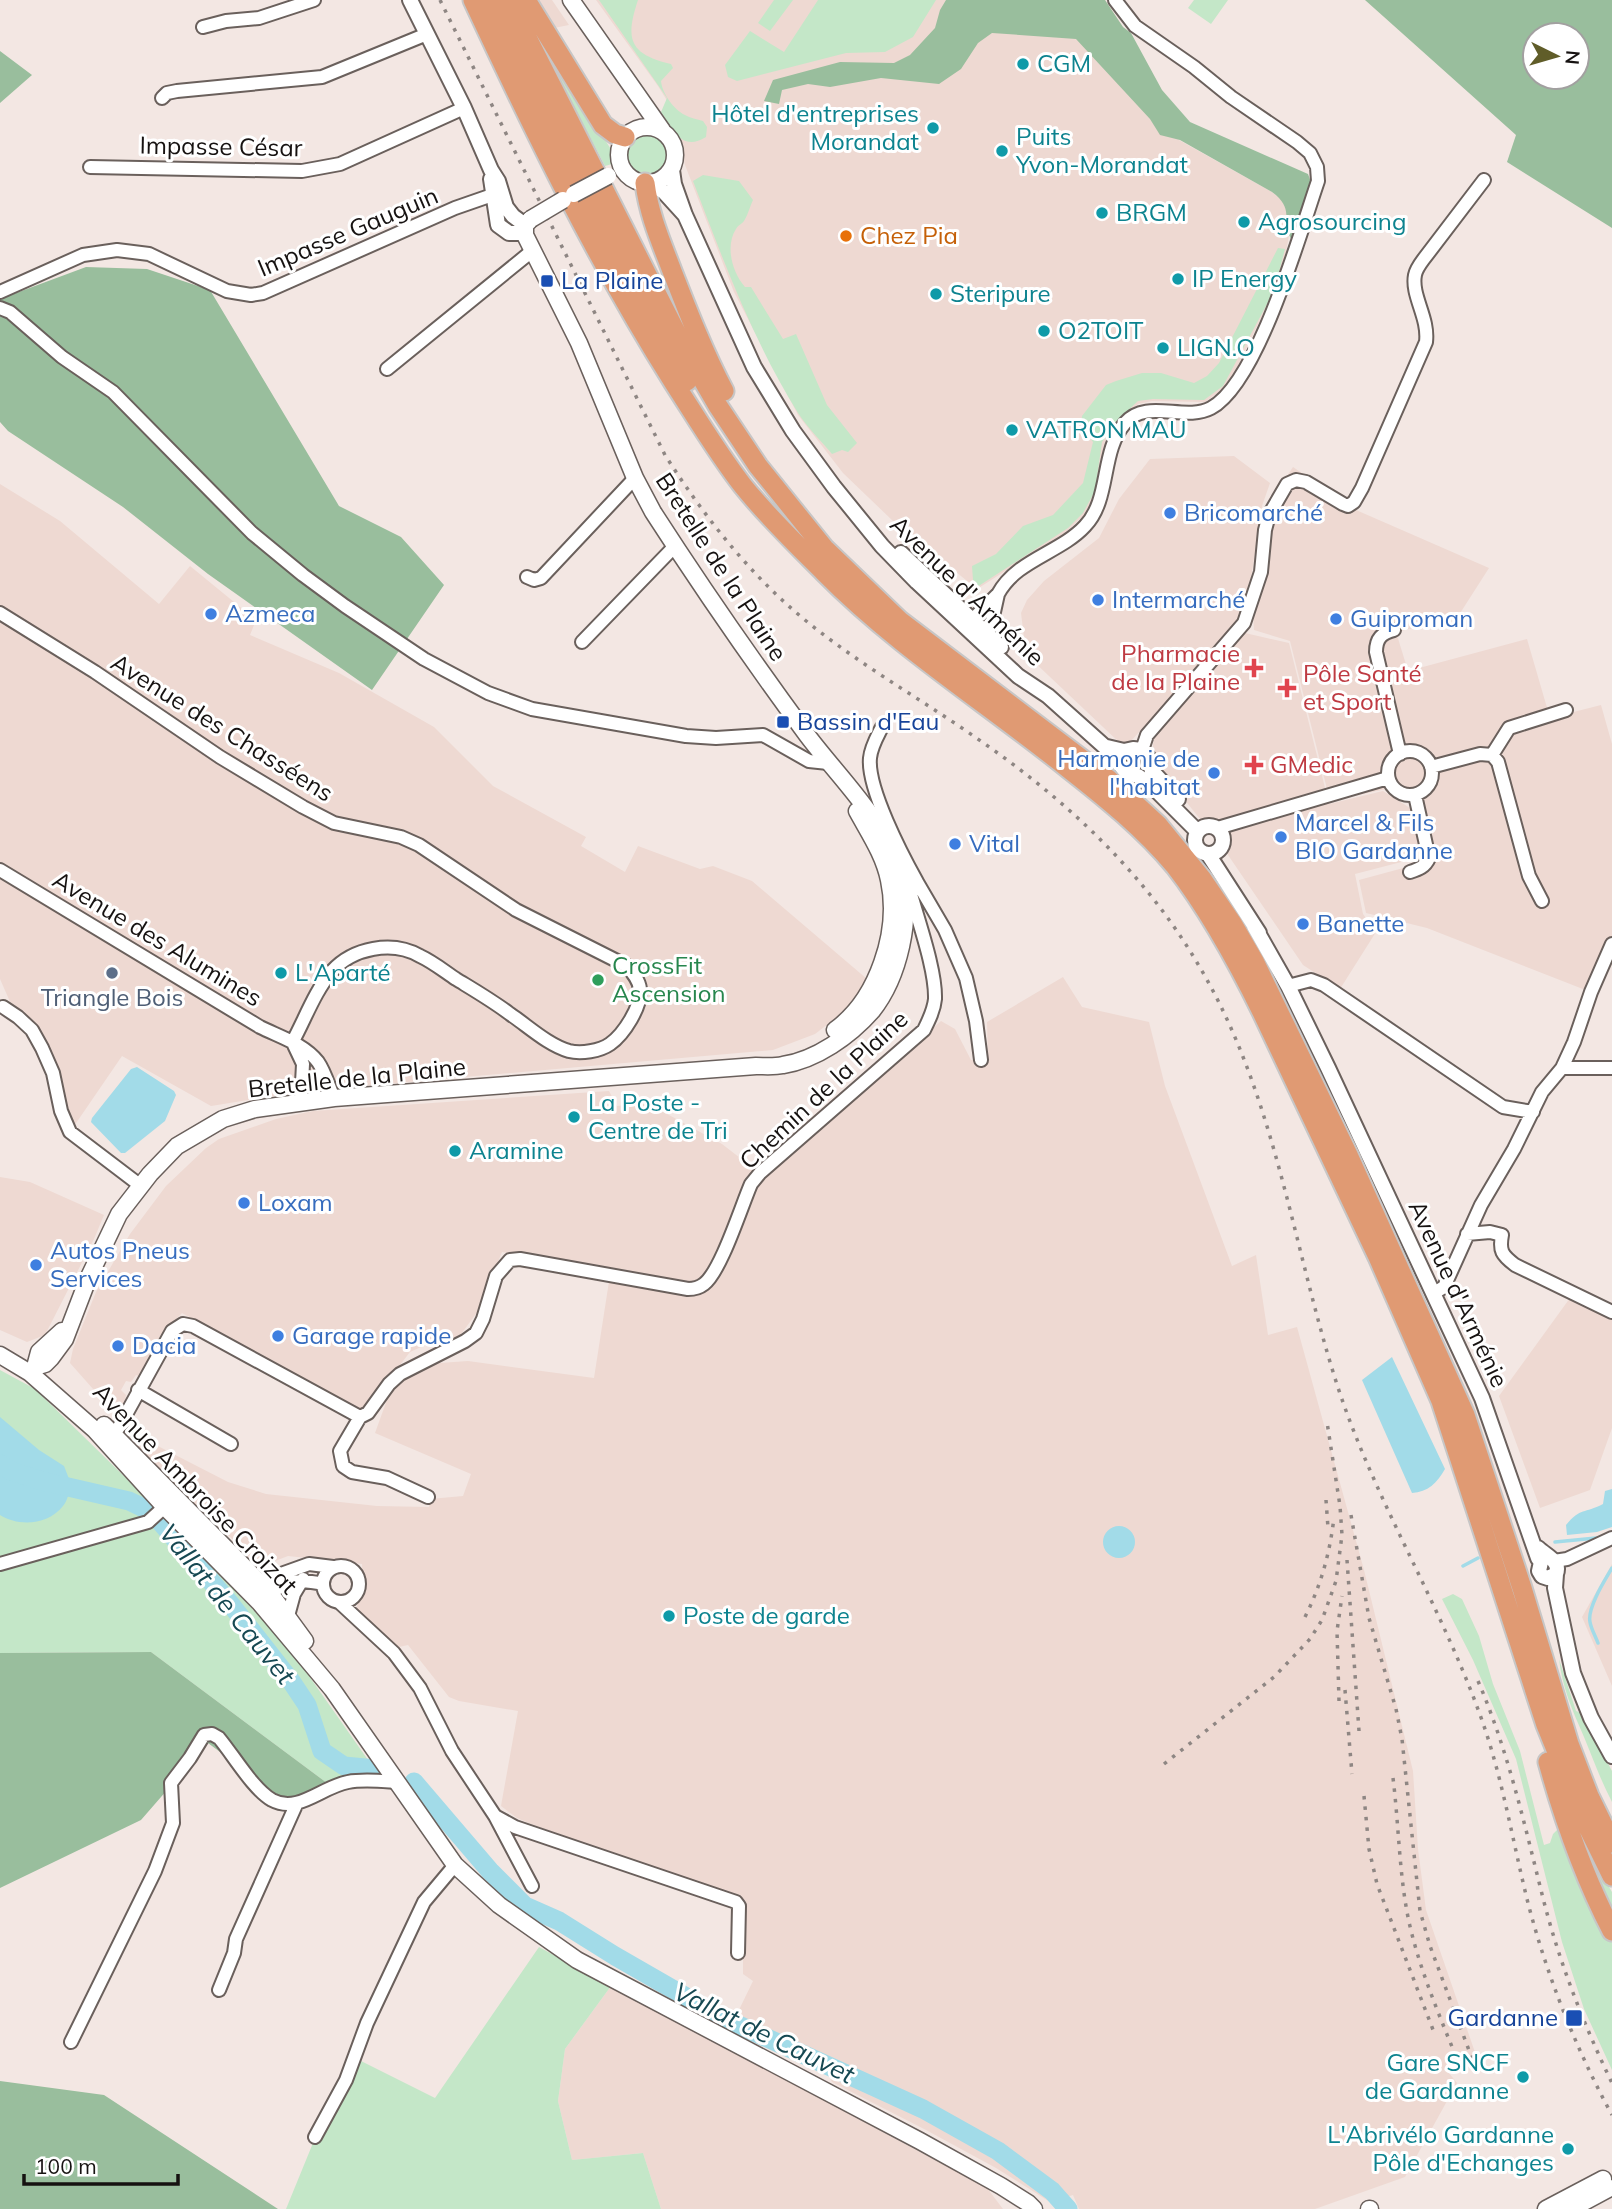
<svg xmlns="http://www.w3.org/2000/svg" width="1612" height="2209" font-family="Mulish,sans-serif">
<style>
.built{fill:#eed9d2}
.green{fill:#c4e7c8}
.forest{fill:#99be9d;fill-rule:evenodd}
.water{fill:#a2dbe8}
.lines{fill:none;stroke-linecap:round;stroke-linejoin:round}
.stream{stroke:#a2dbe8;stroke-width:3.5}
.river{stroke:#a2dbe8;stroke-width:19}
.minor-casing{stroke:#6a605c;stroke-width:16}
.tertiary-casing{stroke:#6a605c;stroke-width:18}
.secondary-casing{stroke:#6a605c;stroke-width:19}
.trunk-casing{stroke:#c7c6c6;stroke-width:23}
.minor{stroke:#fff;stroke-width:12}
.tertiary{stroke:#fff;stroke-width:14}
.secondary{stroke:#fff;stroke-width:16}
.trunk{stroke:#e09a73;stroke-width:19}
.rail{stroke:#8e8683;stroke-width:3.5;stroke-dasharray:3.5 7;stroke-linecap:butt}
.secondary-bridge-casing{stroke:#6a605c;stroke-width:19;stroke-linecap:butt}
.secondary-bridge{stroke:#fff;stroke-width:16}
.culture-dot{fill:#0f9aa8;stroke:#fff;stroke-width:2.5}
.food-dot{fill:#e8710a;stroke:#fff;stroke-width:2.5}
.transit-dot{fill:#1a4fb4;stroke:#fff;stroke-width:2.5}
.shop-dot{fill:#3f7fe0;stroke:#fff;stroke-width:2.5}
.health-dot{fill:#e0444e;stroke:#fff;stroke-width:2.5}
.service-dot{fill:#5c6f8a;stroke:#fff;stroke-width:2.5}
.leisure-dot{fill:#2e9e5b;stroke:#fff;stroke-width:2.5}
.labels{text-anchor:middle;stroke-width:6;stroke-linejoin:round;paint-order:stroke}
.culture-label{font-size:24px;fill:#0d838f;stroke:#fff;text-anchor:start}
.street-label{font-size:24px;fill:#161211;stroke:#fff}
.food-label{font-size:24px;fill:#c56008;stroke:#fff;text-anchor:start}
.transit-label{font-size:24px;fill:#164399;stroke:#fff;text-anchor:start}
.shop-label{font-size:24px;fill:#366cbe;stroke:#fff;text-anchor:start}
.health-label{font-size:24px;fill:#be3a42;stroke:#fff;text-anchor:start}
.leisure-label{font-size:24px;fill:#27864d;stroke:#fff;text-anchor:start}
.service-label{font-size:24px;fill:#4e5e75;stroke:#fff}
.water-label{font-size:26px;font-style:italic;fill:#164852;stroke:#fff}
</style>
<rect width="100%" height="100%" fill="#f3e7e3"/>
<path class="built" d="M532,0h20l17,25 -20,4z
M596,0h509l18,27 56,113 93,52 10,8 5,11 2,24 -3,17 -13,41 -36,75 -14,21 -18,13 -53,-1 -14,3 -18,16 -15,22 -12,55 -7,16 -21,20 -88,56 -84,-68 -50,-48 -45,-58 -64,-123 -49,-127 -9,-50 -18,-29z
M1234,456l36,27 -8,23 -14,92 -17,34 -101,110 -9,2 -90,-85 -7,-22 -3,-24 6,-13 17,-19 55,-43 20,-39 31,-40z
M1293,467l63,43 133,58 -32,50 -61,14 12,39 119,-32 23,79 51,-13 11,39v192l-24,55 -161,-63 -61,-15 -7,-33 48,-13 15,-12 -9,-50 -27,-16 -56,12 -40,-160 -36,-11 -1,-23 16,-104z
M0,484l60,37 99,83 31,-38 66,54 -6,15 89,38 95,54 59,59 93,51 -5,9 44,26 13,-26 62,23 13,-3 39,15 115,98 -22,32 -30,23 -42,16 -423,37 -65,7 -74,12 -89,-50 -50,73 -37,-98 -24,-27 -11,-25z
M1245,633l44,10 40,161 54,-13 27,17 10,41 -11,11 -54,14 8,40 13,18 -36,57 -37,-24 -75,-110 -5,-9v-8l2,-4 -10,-16 -9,2 -6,-1 -45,-56 -2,-18 2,-12 16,-15z
M1063,977l19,30 67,15 16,64 67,180 24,-11 12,80 29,-8 67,243 49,201 5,78 8,61 53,154 -30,9 8,10 -52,94 -90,32h-236l-6,-14 -23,7 -54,-34 -70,-38 -94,-48 -3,-6 6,-14 -98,-48 16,-33 -10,-7v-61l3,-12 -215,-77 -14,-6 -16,-12 17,-95 -59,-10 -10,-4 -41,-52 -9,2 -43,-36 7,-30 -1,-17 -74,-8 -26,10 -8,-4 -38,-40 -27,-21 -59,-60 7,-2 15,4 76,39 38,12 111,12 52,1 1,-8 33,-3 8,-22 -96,-41 17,-47 22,-17 26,-6 28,-2 126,17 16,-103 100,15 49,-108 182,-161 14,8 16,31h17l-1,-38z
M609,1091l8,15 30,-3 75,41 35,27 -45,97 -10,11 -17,5 -183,-32 -24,59 -19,26 -38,10 -11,5 -41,53 -7,3h-8l-172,-95 -22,23 -21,40 -3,-1 -5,7 -5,-1 -5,9 5,5 -1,5 -8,16 -47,-53 3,-14 23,-57 34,-58 36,-48 40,-38 13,-9 57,-20 37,-8z
M0,1177l30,5 74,33 -10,24 -49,96 -18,7 -27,-12z
M1570,1298l42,20v110l-22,62 -50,18 -41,-112z
M1612,1564v122l-30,-69z
M611,1986l376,202 16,21h-342l-18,-56 -71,7 -14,-59 7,-52z"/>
<path class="green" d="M518,0l94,151v13l-7,2z
M599,0h39c-13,39 -9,54 33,64l2,4 -12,13c1,12 13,29 24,34 5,3 12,4 18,6l4,6 -1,10c-24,15 -33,-7 -45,-25l6,-14z
M774,0h19l-23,31 -12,-8z
M818,0h118l-23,37 -28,15 -39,1 -109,28 -9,-4 -3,-12 25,-34 34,21z
M1194,0h34l-17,24 -23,-16z
M626 155a22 22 0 1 1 44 0a22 22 0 1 1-44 0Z
M703,175l36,6 14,19c-3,6 -5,15 -9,21 -2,3 -6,4 -8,8 -11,17 -4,43 9,58h6l32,52 13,-5 31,71 30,38 -9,9 -6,-2 -10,4c-11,-13 -25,-27 -34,-41 -45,-72 -75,-153 -105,-232z
M1278,248l7,1 -11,42 -51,95 -19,14 -51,-1 -15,2 -19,18 -17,23 -7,49 -12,22 -15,15 -91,59 -4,-7 -1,-14 24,-12 27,-28 30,-11 30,-32 10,-41 -12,-15 1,-11 24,-31 10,-4 26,-8h19l33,10 13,-7 12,-13z
M0,1370l35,19 137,134 118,126 97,138 -52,2 -184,-137 -151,1z
M1453,1594l9,5 17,37 14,48 27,67 24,94 6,-2 3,-9 5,-5 7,10 47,103v128l-28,-61 -22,-67 -46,-183 -43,-99 -31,-61z
M1559,1659l17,52 5,2 31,58v31c-11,-21 -19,-43 -28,-65 -11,-25 -22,-50 -25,-78z
M1575,1831l37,61v27z
M539,1947l72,39 -46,63 -7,52 14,59 71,-7 18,56h-375l63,-154 86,43z"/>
<path class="forest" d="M946,0h159l18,27 8,6 31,57 28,32 118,52 4,11 -21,54c-10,-20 4,-30 -19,-47l-92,-52 -20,-5 -10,-16 -74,-80 -84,-6 -14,10 -17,26 -22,15 -58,-6 -51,9 -22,-3 -26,6 -3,14 -15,-3 9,-21 67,-18 54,1 16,-8 25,-27 5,-18z
M1365,0h247v228l-105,-66 9,-27zM1535,35h42v42h-42z
M0,51l32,24 -32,28z
M86,267l61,2 63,21 129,216 62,31 43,48 -72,105 -164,-116 -85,-67 -115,-76 -8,-9v-123z
M151,1652l184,137 -36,22 -91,-68 -67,77 -141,68v-235z
M0,2081l104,14 174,114h-278z"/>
<path class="water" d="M137,1067l37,24 2,4 -11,26 -40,32h-4l-30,-31 1,-4 39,-49z
M1392,1357l53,112c-8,14 -17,23 -33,24l-50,-113z
M0,1417l39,33 25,16 7,18c-2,6 -3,17 -8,22 -15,19 -44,21 -63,9z
M1612,1489v38l-15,5 -30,3 -1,-10c15,-18 18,-11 37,-21l2,-13z
M1103 1542a16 16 0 1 1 32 0a16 16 0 1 1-32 0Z"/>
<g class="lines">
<path class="stream" d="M1555,1542l41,-4
M1463,1566l15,-8
M1598,1643c-2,-6 -7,-14 -8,-21 -3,-14 15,-42 22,-54"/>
<path class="river" d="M0,1464l11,7 31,10 87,20 23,11 80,94 59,75 16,24 15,46 22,15 32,3
M414,1782l76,89 35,35 34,15 56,35 106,61 202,92 75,42 54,40 16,18"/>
<g class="minor-casing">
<path id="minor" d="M203,27l23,-6 33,-3 55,-18
M162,98l5,-5 10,-2 145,-14 105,-43
M90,167l212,4 38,-7 124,-56
M0,292l83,-37 34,-5 32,4 78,37 24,4 12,-2 192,-85 46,-16
M0,308l10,4 52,45 51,35 139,141 51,42 42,31 79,53 64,34 44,16 154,27 30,2 47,-3 46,26 19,2
M387,369l145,-118
M527,577l7,3 7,-2 94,-100
M998,594c18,-34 62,-41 87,-68 26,-27 15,-74 40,-103 21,-25 60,-1 86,-15 47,-25 89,-175 107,-227l-1,-14 -7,-14 -13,-11 -66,-45 -37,-30 -59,-41 -20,-26
M0,613l95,59 125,85 83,50 31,16 67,14 18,8 97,65 111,56c6,7 12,14 13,23 2,17 -16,45 -30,55 -10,7 -29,10 -41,7 -21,-6 -41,-25 -59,-37 -17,-13 -36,-24 -54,-35 -12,-8 -23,-17 -36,-23 -28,-16 -67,-8 -88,15 -17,20 -27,48 -39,70
M965,627l33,-33 -6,27 -13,18
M1394,630c-12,3 -18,8 -18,22l24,102
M582,642l93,-96
M882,727c-5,10 -11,20 -12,31 -3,30 32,97 47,124
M1142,750l5,-15 97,-112 17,-51 4,-42 4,-15 18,-31 9,-4 10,2 37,22 5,2 6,-4 8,-14 64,-146c3,-25 -15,-46 -11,-67 1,-5 5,-11 8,-15l61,-80
M1388 773a22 22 0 1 1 44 0a22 22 0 1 1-44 0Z
M1492,755l17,-27 57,-18
M1431,767l49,-13 12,1 6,7 31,114 13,25
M1221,827l167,-49
M0,870l260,157c20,10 44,17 58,35 7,10 11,25 16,36
M1410,872c9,-3 15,-5 19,-14l-14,-63
M908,885l9,-3 28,48 21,48 10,43 5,39
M1288,986l23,-6 13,5 179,122 30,5
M3,1007l15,10 14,13 10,18 11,25 8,38 9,21 71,54
M294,1045l9,19 -2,38
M1562,1068h50
M1467,1234l23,-2 12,3c-3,16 0,20 13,30l97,47
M1434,1293l10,-6 37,-82 33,-56 28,-57 20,-24 12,-26 17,-50 21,-48
M138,1390l93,54
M109,1440l10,-13 53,-96 11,-7 10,2 167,91
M428,1497l-41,-19 -35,-6 -9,-6 -3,-15 20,-34 8,-4 21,-29 11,-10 65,-33 11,-8 7,-14 13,-43 14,-16 10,-1 168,30c6,0 11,-1 16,-5 17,-13 37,-77 47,-100l9,-11 164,-143c5,-10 10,-20 11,-31 1,-30 -18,-81 -26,-112
M1554,1561l13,-2 45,-21
M0,1564l148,-42 23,-21
M323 1584a18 18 0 1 1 36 0a18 18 0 1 1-36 0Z
M253,1584l56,-20 24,3
M265,1597c22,-16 31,-19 58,-13
M339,1602l55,51 26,35 32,63 43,65 20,11 221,75 3,4 -1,47
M288,1616l6,-22 9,-15
M495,1816l37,70
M219,1990l15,-37 2,-14 60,-134
M71,2042l84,-171 18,-48 -2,-40 19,-25 14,-23 8,-1 7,4c15,18 34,51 53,62 26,14 49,-13 76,-18 15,-3 33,-1 49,0
M315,2137l31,-57 21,-57 57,-121 31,-37"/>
</g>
<g class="tertiary-casing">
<path id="tertiary" d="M410,0l54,108 27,62 7,11 8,26 7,9 12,9
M672,170l2,14 11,31 69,152 39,64 41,56 48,59 35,36 101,94 30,20 57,51 22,26 11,3 13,9 46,46
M491,179l7,46 11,8h15
M651,183l13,9 20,22
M901,553l100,94
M1107,747l17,4 9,-2 9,1 6,7 4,14 26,28
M1195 840a14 14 0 1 1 28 0a14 14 0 1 1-28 0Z
M1208,854l51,79
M1254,926l34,60 40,82 154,330 56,160 3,4
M1538,1548c8,8 23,13 18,26l-8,4 -6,-2 -3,-5 2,-9
M1556,1574l-1,14 18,85 18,45 21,38"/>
</g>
<g class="secondary-casing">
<path id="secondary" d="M571,0l91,130
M619 155a28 28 0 1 1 56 0a28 28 0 1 1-56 0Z
M835,1030c43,-31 65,-99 54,-150 -5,-25 -20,-47 -32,-69
M0,1355l30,18 65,57 70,77 94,95 73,87 123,176 44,40 78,55 343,181 81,45 27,17 6,6
M35,1367l4,-15 23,-21
M30,1373l5,-6 10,-3 6,-6 14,-19 23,-60 31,-65 31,-40 27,-28 46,-27 32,-10 79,-11 422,-32c9,0 18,1 27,-1 33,-5 67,-29 89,-54 27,-34 41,-94 29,-136 -15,-54 -61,-96 -94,-140 -53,-72 -105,-147 -154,-223l-18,-34 -56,-135 -54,-108v-10l6,-6
M104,1425l166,168 35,48
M1369,2209h1
M1546,2209l57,-30
M1571,2209l39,-21"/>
</g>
<g class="trunk-casing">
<path id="trunk" d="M473,0c61,131 124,261 201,383 22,34 44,71 69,103 24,30 54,59 81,86 74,75 163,131 245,197 37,29 75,60 106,97 35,45 62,95 87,146l116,245 63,144 105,324 39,96 27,55
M489,0l143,280 55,101
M508,0l174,344 36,62 40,60 66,82 76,73 208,158 50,46 44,54 30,44 22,38 94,194 117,260 57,173 47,156 20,52 23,47
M526,0l77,125 12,9 10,3
M645,183c4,32 16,59 27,88 16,41 32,82 52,120
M1548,1762c16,58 36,115 64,169"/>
</g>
<use href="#minor" class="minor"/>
<use href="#tertiary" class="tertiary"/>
<use href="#secondary" class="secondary"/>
<use href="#trunk" class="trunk"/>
<path class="rail" d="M440,0l225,455c39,61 84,119 140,165 56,46 121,82 180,124 87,61 164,134 217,227 72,124 90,269 132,404 36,117 103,222 145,337 23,62 33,127 49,191 19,73 48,146 84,212
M1326,1500l2,28
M1351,1515l18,103 27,91 6,30 18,172 10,35 43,115
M1347,1560l12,171
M1305,1617c16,-32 25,-64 29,-100
M1478,1681c31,72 47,146 66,221 16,62 40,123 68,181
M1345,1690l7,84
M1339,1701l-2,-70 5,-35
M1164,1764l110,-87 36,-38 12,-19 14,-39 6,-46 -2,-29 -13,-84
M1393,1778c6,48 6,97 16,144 11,49 31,95 50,142
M1364,1796l5,53 8,35 58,151"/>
<g class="secondary-bridge-casing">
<path id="secondary-bridge" d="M574,194l34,-18
M531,219l32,-19"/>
</g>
<use href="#secondary-bridge" class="secondary-bridge"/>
</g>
<g class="culture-dot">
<circle cx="1023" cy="64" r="7"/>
<circle cx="933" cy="128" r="7"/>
<circle cx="1002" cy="151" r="7"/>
<circle cx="1102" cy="213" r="7"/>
<circle cx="1244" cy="222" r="7"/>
<circle cx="1178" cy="279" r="7"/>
<circle cx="936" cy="294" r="7"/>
<circle cx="1044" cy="331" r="7"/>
<circle cx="1163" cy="348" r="7"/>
<circle cx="1012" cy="430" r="7"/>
<circle cx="281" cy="973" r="7"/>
<circle cx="574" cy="1117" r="7"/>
<circle cx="455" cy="1151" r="7"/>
<circle cx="669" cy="1616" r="7"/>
<circle cx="1523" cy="2077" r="7"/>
<circle cx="1568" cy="2149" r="7"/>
</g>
<circle class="food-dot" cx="846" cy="236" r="7"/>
<g class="transit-dot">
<rect x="540" y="274" width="14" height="14" rx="3.5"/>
<rect x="776" y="715" width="14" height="14" rx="3.5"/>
<rect x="1565" y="2009" width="18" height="18" rx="3.5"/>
</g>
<g class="shop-dot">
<circle cx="1170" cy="513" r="7"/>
<circle cx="1098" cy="600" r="7"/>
<circle cx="211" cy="614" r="7"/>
<circle cx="1336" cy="619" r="7"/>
<circle cx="1214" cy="773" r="7"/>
<circle cx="1281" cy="837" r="7"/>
<circle cx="955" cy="844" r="7"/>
<circle cx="1303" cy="924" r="7"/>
<circle cx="244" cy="1203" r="7"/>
<circle cx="36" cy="1265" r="7"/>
<circle cx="278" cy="1336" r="7"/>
<circle cx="118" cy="1346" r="7"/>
</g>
<g class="health-dot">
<path d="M1250.5 657.5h7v7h7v7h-7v7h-7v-7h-7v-7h7z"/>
<path d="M1283.5 677.5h7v7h7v7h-7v7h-7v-7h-7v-7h7z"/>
<path d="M1250.5 754.5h7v7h7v7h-7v7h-7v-7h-7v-7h7z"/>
</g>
<circle class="service-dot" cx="112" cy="973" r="7"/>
<circle class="leisure-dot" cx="598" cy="980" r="7"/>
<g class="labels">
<g class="culture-label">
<text x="1037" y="72">CGM</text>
<text x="919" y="122" text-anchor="end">Hôtel d'entreprises<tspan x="919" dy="28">Morandat</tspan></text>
<text x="1016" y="145">Puits<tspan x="1016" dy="28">Yvon-Morandat</tspan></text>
<text x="1116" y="221">BRGM</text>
<text x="1258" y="230">Agrosourcing</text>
<text x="1192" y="287">IP Energy</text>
<text x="950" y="302">Steripure</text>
<text x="1058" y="339">O2TOIT</text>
<text x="1177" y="356">LIGN.O</text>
<text x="1026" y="438">VATRON MAU</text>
<text x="295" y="981">L'Aparté</text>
<text x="588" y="1111">La Poste -<tspan x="588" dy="28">Centre de Tri</tspan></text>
<text x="469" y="1159">Aramine</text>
<text x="683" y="1624">Poste de garde</text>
<text x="1509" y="2071" text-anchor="end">Gare SNCF<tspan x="1509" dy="28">de Gardanne</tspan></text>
<text x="1554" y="2143" text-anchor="end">L'Abrivélo Gardanne<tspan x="1554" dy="28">Pôle d'Echanges</tspan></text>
</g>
<g class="street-label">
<text transform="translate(221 147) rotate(1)" y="8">Impasse César</text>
<text transform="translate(348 232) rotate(-23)" y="8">Impasse Gauguin</text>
<text transform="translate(721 567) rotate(57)" y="8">Bretelle de la Plaine</text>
<text transform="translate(967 591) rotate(44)" y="8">Avenue d'Arménie</text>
<text transform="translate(222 728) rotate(32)" y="8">Avenue des Chasséens</text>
<text transform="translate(157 939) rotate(31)" y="8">Avenue des Alumines</text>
<text transform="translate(357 1078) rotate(-6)" y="8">Bretelle de la Plaine</text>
<text transform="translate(824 1090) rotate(-43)" y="8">Chemin de la Plaine</text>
<text transform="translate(1458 1294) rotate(65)" y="8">Avenue d'Arménie</text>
<text transform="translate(195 1489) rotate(46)" y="8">Avenue Ambroise Croizat</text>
</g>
<g class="food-label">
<text x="860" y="244">Chez Pia</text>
</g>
<g class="transit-label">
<text x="561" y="289">La Plaine</text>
<text x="797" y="730">Bassin d'Eau</text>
<text x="1558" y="2026" text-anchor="end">Gardanne</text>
</g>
<g class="shop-label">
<text x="1184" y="521">Bricomarché</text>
<text x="1112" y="608">Intermarché</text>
<text x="225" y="622">Azmeca</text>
<text x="1350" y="627">Guiproman</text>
<text x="1200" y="767" text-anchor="end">Harmonie de<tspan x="1200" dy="28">l'habitat</tspan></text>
<text x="1295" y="831">Marcel &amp; Fils<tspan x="1295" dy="28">BIO Gardanne</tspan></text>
<text x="969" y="852">Vital</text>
<text x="1317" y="932">Banette</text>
<text x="258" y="1211">Loxam</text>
<text x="50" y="1259">Autos Pneus<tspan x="50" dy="28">Services</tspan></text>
<text x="292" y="1344">Garage rapide</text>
<text x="132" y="1354">Dacia</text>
</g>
<g class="health-label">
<text x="1240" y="662" text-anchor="end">Pharmacie<tspan x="1240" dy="28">de la Plaine</tspan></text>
<text x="1303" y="682">Pôle Santé<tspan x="1303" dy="28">et Sport</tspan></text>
<text x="1270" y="773">GMedic</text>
</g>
<g class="leisure-label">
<text x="612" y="974">CrossFit<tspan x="612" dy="28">Ascension</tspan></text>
</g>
<g class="service-label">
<text x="112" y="1006">Triangle Bois</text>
</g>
<g class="water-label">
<text transform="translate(227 1604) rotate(51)" y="9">Vallat de Cauvet</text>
<text transform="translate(764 2033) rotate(26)" y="9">Vallat de Cauvet</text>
</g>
</g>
<g transform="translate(1556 56) rotate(95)"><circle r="33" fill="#ffffff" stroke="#a2a0a0" stroke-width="2"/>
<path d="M0-5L12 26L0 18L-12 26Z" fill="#605d29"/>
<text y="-10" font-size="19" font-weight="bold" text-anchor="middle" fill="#161211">N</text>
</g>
<path d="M24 2174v10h154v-10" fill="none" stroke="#161211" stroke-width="3.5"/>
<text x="35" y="2174" font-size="21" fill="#161211" stroke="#ffffff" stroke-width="5" paint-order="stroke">100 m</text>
</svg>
